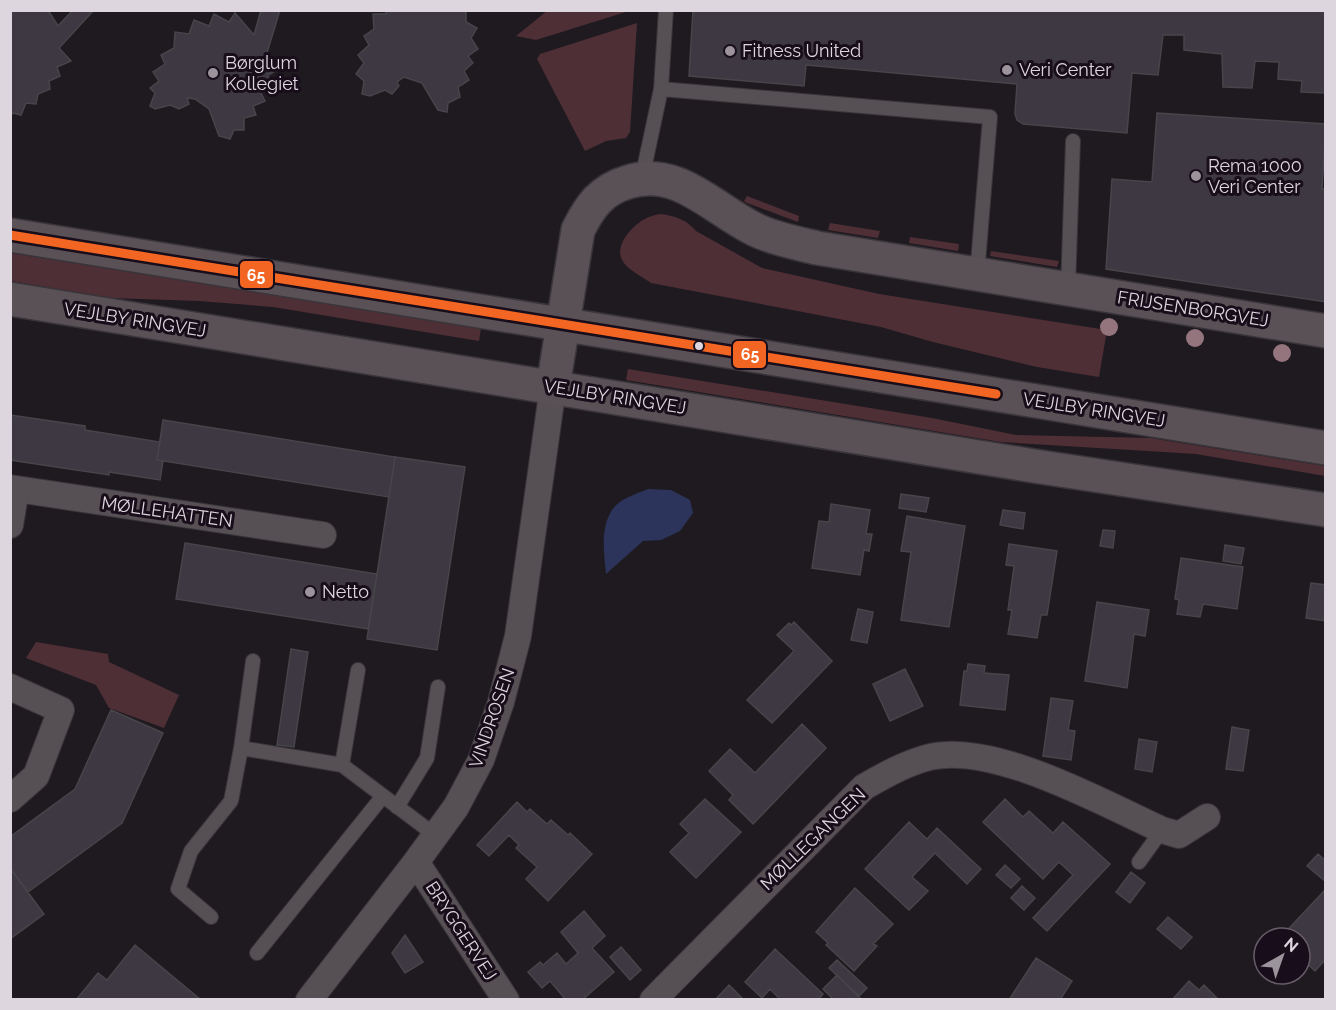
<svg xmlns="http://www.w3.org/2000/svg" width="1336" height="1010" font-family="Raleway,sans-serif">
<style>
.green{fill:#4f2f36}
.water{fill:#2d345b}
.building{fill:#3d3842;stroke:#47444a;stroke-width:1.5}
.lines{fill:none;stroke-linecap:round;stroke-linejoin:round}
.lane-casing{stroke:#39353a;stroke-width:16}
.street-casing{stroke:#39353a;stroke-width:28}
.secondary-casing{stroke:#39353a;stroke-width:36}
.lane{stroke:#565054;stroke-width:14}
.street{stroke:#565054;stroke-width:26}
.secondary{stroke:#5a5157;stroke-width:33}
.bus-1-casing{stroke:#180d1a;stroke-width:14}
.bus-1{stroke:#f26522;stroke-width:9}
.tree{fill:#94757e}
.poi-dot{fill:#9b949c;stroke:#180d1a;stroke-width:2}
.bus-dot{fill:#ded6df;stroke:#180d1a;stroke-width:2}
.labels{text-anchor:middle;stroke-width:6;stroke-linejoin:round;paint-order:stroke}
.poi-label{font-size:18px;fill:#ded6df;stroke:#180d1a;text-anchor:start}
.street-label{font-size:18px;fill:#ded6df;stroke:#180d1a}
.line-badge{stroke:#180d1a;stroke-width:2}
.badge-label{font-size:16px;text-anchor:middle;font-weight:bold;fill:#fff}
</style>
<rect width="100%" height="100%" fill="#1f1a20"/>
<path class="green" d="M547,11v-1l82,1 -93,29 -20,-4z
M637,23l-7,109 -4,6 -20,3 -21,10 -48,-92 3,-5z
M747,196l52,20 -1,6 -51,-19 -3,-2z
M661,214c14,2 26,6 35,17l66,37 117,26 228,36 -8,47 -62,-10 -104,-25 -52,-15 -230,-44c-8,-6 -21,-12 -27,-20 -12,-15 7,-36 19,-43 6,-4 12,-5 18,-6z
M830,223l50,8 -2,7 -50,-8z
M910,237l49,7 -1,7 -49,-8z
M991,251l68,10 -2,6 -67,-11z
M10,253l471,75 -2,13 -206,-34 -74,-6 -89,-3 -99,-17z
M628,369l304,49 84,17 134,3 175,28v10l-129,-22 -195,-12 -375,-62z
M36,642l72,12 1,8 70,33 -15,33 -55,-20 -13,-23 -70,-27z"/>
<path class="water" d="M648,489l23,1 19,10 3,13 -13,18 -19,9 -18,1 -37,33c-2,-21 -6,-45 6,-64 7,-11 24,-16 36,-21z"/>
<path class="building" d="M10,10h38l10,16 15,-16h21l-35,38 12,13 -14,6 3,9 -11,5 1,8 -12,5 -2,10 -10,-1 -5,12 -8,-2 -3,3z
M261,10h19l-14,46 15,12 -13,7 4,13 -11,5 4,8 -12,5 3,9 -12,3v12h-10l-4,9 -11,-3 -10,-27 -14,-10 -8,-1 2,6 -10,5 -9,-4 -15,4 -5,-3 5,-13 -5,-5 9,-7 -6,-9 12,-8 -4,-9 13,-7 1,-16 14,2 5,-14 15,6 5,-12 15,8 6,-9 19,22z
M386,10h80v12l11,6 -6,10 7,11 -10,7 5,7 -9,8 5,9 -11,7 2,10 -12,6 -1,9 -9,-2 -16,-27 -18,-6 -7,5 2,4 -7,8 -7,-4 -15,6 -8,-2 2,-13 -8,-7 8,-11 -6,-8 11,-10 -5,-9 10,-7 -1,-15h13z
M693,10h633v83l-25,-1 1,-11 -24,-2 1,-17 -24,-1 -3,27 -29,-1 -1,-33 -38,-4v-15h-21l-5,40 -26,-2 -5,60 -104,-9 -6,-4 -2,-6 2,-30 -211,-19 -2,21 -115,-10z
M1157,113l169,11 -4,65h4v113l-220,-33 6,-90 40,3z
M10,415l75,11v4l75,12 -3,18 6,1 -3,19 -51,-8v3l-99,-15z
M163,420l232,37 -6,40 -232,-37z
M395,457l70,10 -28,183 -70,-11z
M901,494l28,4 -3,14 -27,-4z
M831,504l39,6 -4,24h6l-3,17 -5,-1 -4,25 -48,-7 7,-47 10,1z
M1003,510l22,3 -2,16 -23,-4z
M907,516l58,10 -16,101 -48,-7 10,-68 -10,-1z
M1103,530l12,1 -2,17 -13,-2z
M185,543l192,31 -9,55 -192,-30z
M1009,544l48,7 -10,64h-6l-4,23 -29,-4 4,-24h-4l6,-44 -8,-1z
M1225,545l19,3 -3,16 -18,-3z
M1181,558l62,9 -6,42 -34,-5 -3,13 -23,-3 2,-14 -4,-1z
M1311,583l15,2v36l-20,-3z
M1097,602l52,8 -4,26 -11,-2 -7,54 -42,-7z
M858,609l15,3 -6,31 -16,-3z
M794,622l38,39 -60,62 -25,-23 47,-49 -17,-16 12,-12 2,2z
M291,649l17,3 -14,95 -17,-2z
M968,664l17,2 -1,7 25,2 -4,35 -45,-5 4,-34h3z
M905,669l18,37 -33,15 -17,-37z
M1051,698l22,3 -5,29 7,1 -4,29 -28,-4z
M111,710l52,23 -41,90 -94,69 -18,-24v-31l65,-48z
M802,724l24,24 -73,76 -24,-24 4,-5 -24,-24 21,-22 25,24z
M1232,727l17,3 -6,41 -17,-2z
M1139,739l18,3 -5,30 -17,-3z
M705,799l36,33 -45,46 -26,-26 19,-19 -9,-9z
M1005,799l18,18 6,-6 24,22 10,-11 47,42 -63,67 -14,-13 40,-43 -14,-13 -16,17 -60,-57z
M517,802l10,10 3,-3 17,15 4,-4 17,15 2,-2 22,21 -44,47 -22,-22 11,-12 -21,-19 3,-3 -10,-10 -20,21 -12,-11z
M909,822l18,17 10,-11 44,41 -14,15 -32,-31 -23,24 16,14 -19,19 -44,-41z
M1318,854l8,7v21l-19,-16z
M1005,865l15,14 -9,9 -15,-13z
M10,868l34,46 -34,25z
M1131,872l14,11 -15,20 -14,-11z
M1022,886l13,12 -11,12 -13,-12z
M855,888l38,36 -20,20 4,2 -23,25 -28,-26 2,-2 -12,-11z
M1326,889v70l-11,12 -15,-14v-19h-20z
M584,911l21,25 -13,12 22,24 -32,28h-16l-16,-19 -8,7 -14,-16 12,-10 3,3 14,-12 9,11 12,-11 -17,-21z
M1168,917l24,20 -11,12 -24,-20z
M405,935l18,27 -18,11 -13,-20z
M135,945l66,55h-125l22,-27 9,7z
M621,947l20,23 -11,10 -20,-23z
M775,949l48,45 -5,6h-37l-11,-11 -8,9 -17,-16z
M1036,958l36,23 -12,19h-51z
M837,960l30,28 -8,8 -30,-28z
M837,975l25,25h-28l-11,-11z
M1189,981l10,9 5,-5 13,13 -45,2z
M729,985l15,15h-29z"/>
<g class="lines">
<g class="lane-casing">
<path id="lane" d="M661,89l329,28 -13,158
M642,178l19,-89 5,-79
M1068,289l5,-148
M253,661l-12,87 101,17
M358,670l-16,95 93,70
M397,807l30,-49 11,-71
M1139,862l23,-32
M211,917l-33,-28 13,-38 40,-50 10,-53
M257,953l126,-157"/>
</g>
<g class="street-casing">
<path id="street" d="M10,488l313,47
M10,525l6,-36
M10,687l51,23 -25,66 -26,23
M416,862l90,138
M309,1000l107,-138 40,-55 25,-47 20,-58 17,-66 35,-249
M653,1000l211,-213c21,-12 42,-24 66,-30 64,-15 173,46 232,73l17,5 28,-18"/>
</g>
<g class="secondary-casing">
<path id="secondary" d="M10,235l1316,213
M10,299l1024,167 292,44
M553,387l25,-157c12,-24 23,-40 50,-48 50,-16 86,28 128,48 18,9 41,13 61,18l509,83"/>
</g>
<use href="#lane" class="lane"/>
<use href="#street" class="street"/>
<use href="#secondary" class="secondary"/>
<g class="bus-1-casing">
<path id="bus-1" d="M10,235l986,159"/>
</g>
<use href="#bus-1" class="bus-1"/>
</g>
<g class="tree">
<circle cx="1109" cy="327" r="9"/>
<circle cx="1195" cy="338" r="9"/>
<circle cx="1282" cy="353" r="9"/>
</g>
<g class="poi-dot">
<circle cx="730" cy="51" r="6"/>
<circle cx="1007" cy="70" r="6"/>
<circle cx="213" cy="73" r="6"/>
<circle cx="1196" cy="176" r="6"/>
<circle cx="310" cy="592" r="6"/>
</g>
<circle class="bus-dot" cx="699" cy="346" r="5"/>
<g class="labels">
<g class="poi-label">
<text x="742" y="57">Fitness United</text>
<text x="225" y="69">Børglum<tspan x="225" dy="21">Kollegiet</tspan></text>
<text x="1019" y="76">Veri Center</text>
<text x="1208" y="172">Rema 1000<tspan x="1208" dy="21">Veri Center</tspan></text>
<text x="322" y="598">Netto</text>
</g>
<g class="street-label">
<text transform="translate(1193 309) rotate(9)" y="6">FRIJSENBORGVEJ</text>
<text transform="translate(135 320) rotate(9)" y="6">VEJLBY RINGVEJ</text>
<text transform="translate(615 397) rotate(9)" y="6">VEJLBY RINGVEJ</text>
<text transform="translate(1094 410) rotate(9)" y="6">VEJLBY RINGVEJ</text>
<text transform="translate(167 512) rotate(8)" y="6">MØLLEHATTEN</text>
<text transform="translate(492 718) rotate(-71)" y="6">VINDROSEN</text>
<text transform="translate(813 839) rotate(-44)" y="6">MØLLEGANGEN</text>
<text transform="translate(461 931) rotate(57)" y="6">BRYGGERVEJ</text>
</g>
</g>
<g class="line-badge">
<rect x="239" y="260" width="35" height="29" rx="6" fill="#f26522"/>
<rect x="732" y="340" width="35" height="29" rx="6" fill="#f26522"/>
</g>
<g class="badge-label">
<text x="256" y="281">65</text>
<text x="750" y="360">65</text>
</g>
<rect width="1336" height="1010" fill="none" stroke="#ded6df" stroke-width="24"/>
<g transform="translate(1282 956) rotate(40)"><circle r="28" fill="#180d1a" stroke="#675d69" stroke-width="1.5"/>
<path d="M0-4.5L10 22L0 15L-10 22Z" fill="#9b949c"/>
<text y="-9" font-size="16" font-weight="bold" text-anchor="middle" fill="#ded6df">N</text>
</g>
</svg>
